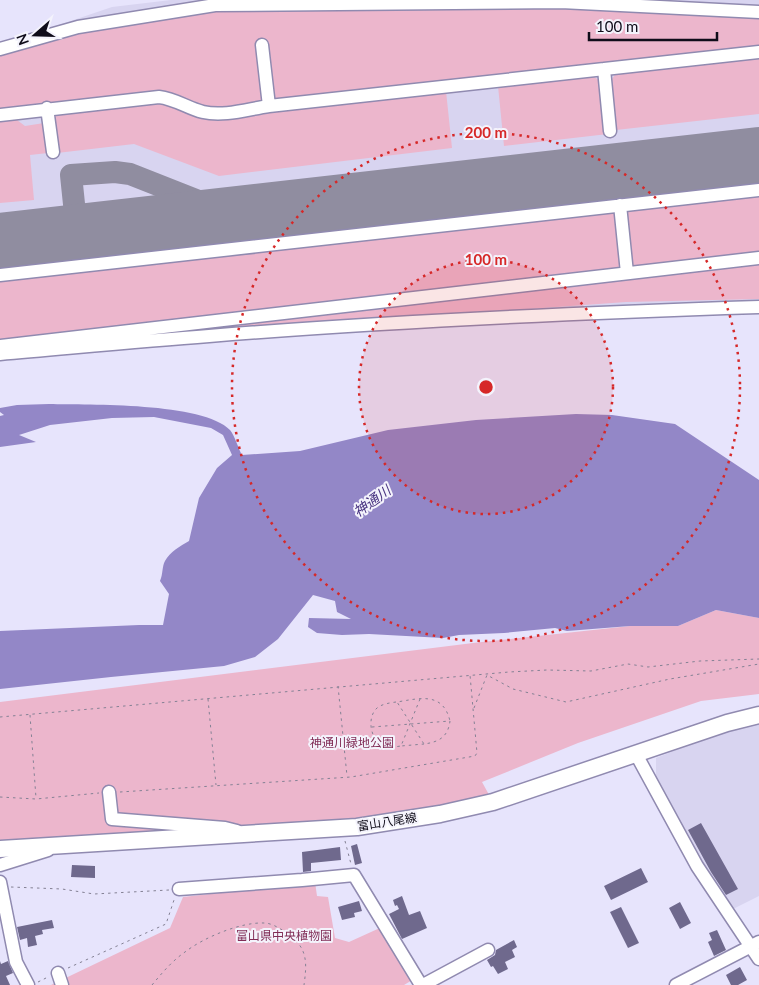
<svg xmlns="http://www.w3.org/2000/svg" width="759" height="985" font-family="Lato,'Noto Sans JP',sans-serif">
<style>
.built{fill:#d8d4f0}
.green{fill:#ecb6cc}
.water{fill:#9387c7}
.lines{fill:none;stroke-linecap:round;stroke-linejoin:round}
.taxiway{stroke:#908da0;stroke-width:22}
.runway{stroke:#908da0;stroke-width:58}
.building{fill:#6f698d}
.minor-casing{stroke:#908ab0;stroke-width:15}
.major-casing{stroke:#908ab0;stroke-width:19}
.path{stroke:#848194;stroke-width:1;stroke-dasharray:2.5 4;stroke-linecap:butt}
.minor{stroke:#fff;stroke-width:12}
.major{stroke:#fff;stroke-width:16}
.ring{fill:none;stroke:#d62828;stroke-width:2.5;stroke-dasharray:2.5 5}
.labels{text-anchor:middle;stroke-width:4;stroke-linejoin:round;paint-order:stroke}
.park-label{font-size:12px;fill:#802c56;stroke:#f4f3fc}
.street-label{font-size:12px;fill:#0f0c19;stroke:#f4f3fc}
.water-label{font-size:14px;font-style:italic;fill:#493481;stroke:#f4f3fc}
.centre{fill:#d62828;stroke:#f4f3fc;stroke-width:2.5}
.ring-label{font-size:15px;text-anchor:middle;font-weight:bold;fill:#d62828;stroke:#f4f3fc;stroke-width:4;stroke-linejoin:round;paint-order:stroke}
</style>
<rect width="100%" height="100%" fill="#e7e4fc"/>
<path class="built" d="M171,0h588v308l-182,2 -577,45v-310l112,-38z
M759,724v172l-26,13 -32,-46 -45,-87v-18l53,-21z"/>
<path class="green" d="M430,4l329,8v35l-543,62 -10,-1 -33,-14 -173,16v-57l22,-8 135,-31 101,-8z
M759,57v57l-143,16 -4,-51 4,-6z
M589,74l10,6 9,54 -104,12 -6,-60z
M446,91l6,57 -233,28 -85,-32 -77,9 -3,-36 3,-4 98,-13 47,16z
M13,117l12,9 19,-3 4,30 -18,2 4,45 -34,3v-84z
M759,194v62l-125,11 -4,-3 -8,-55z
M617,211l3,53 -2,4 -618,72v-62z
M759,264v35l-133,3 -534,38z
M716,610l43,8v76l-58,7 -123,42 -96,39 11,20 -53,12 -440,35v-147l473,-59 157,-17h48z
M315,882l2,14 11,1 7,41 14,4 33,-15 32,52 -10,6h-353l119,-57 13,-31z"/>
<path class="water" d="M49,404c40,1 154,-2 181,26 5,6 8,18 12,25l58,-4 88,-21 88,-10 100,-6 36,1 63,9 84,56v138l-43,-8 -38,16h-48l-63,5 -12,-3 -51,5 -45,2 -16,3 -74,-4 -27,1 -25,-2 -9,-6 1,-9 42,1 -14,-7 -2,-11 -22,-6 -35,44 -23,18 -31,9 -113,11 -111,12v-58l139,-6h24l6,-31 -9,-13c3,-7 2,-15 5,-20 5,-9 15,-15 24,-20l10,-43 18,-30 15,-13 -9,-20 -12,-7 -57,-11 -42,1 -62,7 -31,10 17,7 -36,5v-31l4,-1 -4,-3v-4l17,-3z"/>
<g class="lines">
<path class="taxiway" d="M77,233l-6,-58 44,-3 15,2 104,41"/>
<path class="runway" d="M0,242l759,-86"/>
</g>
<path class="building" d="M701,823l37,66 -12,6 -15,-23 -23,-42z
M357,844l5,19 -7,2 -4,-19z
M340,847l1,13 -30,3v8l-8,1 -1,-20z
M72,865l23,1v12l-24,-1z
M641,868l7,14 -37,18 -7,-14z
M402,896l7,19 11,-4 7,17 -25,11 -13,-25 10,-5 -2,-4 -2,1 -2,-6z
M359,901l3,10 -8,2 1,4 -13,3 -4,-13z
M680,902l11,21 -11,6 -11,-21z
M621,907l18,36 -11,5 -18,-36z
M52,920l2,8 -12,2 1,4 -8,2 2,9 -9,2 -1,-9 -7,2 -3,-13z
M717,930l9,20 -12,6 -6,-14 4,-2 -3,-7z
M514,940l3,7 -5,3 3,7 -10,5 3,7 -10,5 -5,-8 -2,1 -4,-7 8,-5 1,-5z
M0,961l1,3 7,-3 5,12 -7,3 4,9h-10z
M740,967l7,13 -9,5h-7l-5,-10z"/>
<g class="lines">
<g class="minor-casing">
<path id="minor" d="M262,45l7,61
M0,49l78,-22 137,-22 346,-3 198,10
M604,69l6,62
M47,108l6,44
M0,115l159,-18c17,2 28,11 44,15 21,5 45,-3 66,-6l490,-54
M620,205l7,68
M0,275l759,-85
M0,346l759,-88
M0,354c70,-6 140,-13 209,-18 183,-15 367,-23 550,-29
M636,754l61,112 62,93
M109,792l3,27 113,9 12,3
M0,865l48,-15
M0,882l16,80 12,23
M179,889l123,-9 52,-5 67,110
M58,973l4,12
M423,985l65,-35
M676,985l83,-43"/>
</g>
<g class="major-casing">
<path id="major" d="M0,849l357,-22 83,-13 53,-12 234,-79 32,-8"/>
</g>
<path class="path" d="M338,686l9,90
M208,699l8,86
M420,699l-19,47 23,-2
M396,702c-7,1 -14,2 -19,6 -10,9 -7,30 4,36 7,4 13,3 20,2
M474,708l13,-33 26,14 53,13 104,-23 89,-15
M30,715l6,83
M0,717l509,-45 38,-2 44,1 37,-7 20,3 52,-6 59,-2
M372,727l78,-6c-2,16 -11,21 -26,23l-27,-42c24,-4 46,-10 53,19
M120,792l231,-15 124,-21 2,-3 -7,-78
M0,797l36,2 63,-6
M345,841l6,23
M11,887l51,2 32,5 75,-4
M68,968l98,-44 8,-24
M38,982l10,-5
M152,985c10,-12 20,-24 33,-33 18,-14 55,-30 79,-29 8,0 17,6 24,11 20,14 19,29 16,51"/>
<use href="#minor" class="minor"/>
<use href="#major" class="major"/>
</g>
<circle cx="486" cy="387" r="127" fill="#d62828" fill-opacity=".12"/>
<g class="ring">
<circle cx="486" cy="387" r="127"/>
<circle cx="486" cy="387" r="254"/>
</g>
<g class="labels">
<g class="park-label">
<text x="352" y="747">神通川緑地公園</text>
<text x="284" y="940">富山県中央植物園</text>
</g>
<g class="street-label">
<text transform="translate(387 822) rotate(-9)" y="4">富山八尾線</text>
</g>
<g class="water-label">
<text transform="translate(372 501) rotate(-36)" y="5">神通川</text>
</g>
</g>
<circle cx="486" cy="387" r="8" class="centre"/>
<g class="ring-label">
<text x="486" y="138">200 m</text>
<text x="486" y="265">100 m</text>
</g>
<g transform="translate(35 35) rotate(250)" stroke="#f4f3fc" stroke-width="4" paint-order="stroke">
<path d="M0-4L9 19L0 12L-9 19Z" fill="#0f0c19"/>
<text y="-8" font-size="14" font-weight="bold" text-anchor="middle" fill="#0f0c19">N</text>
</g>
<path d="M589 32v8h128v-8" fill="none" stroke="#0f0c19" stroke-width="2.5"/>
<text x="596" y="32" font-size="15" fill="#0f0c19" stroke="#f4f3fc" stroke-width="4" paint-order="stroke">100 m</text>
</svg>
